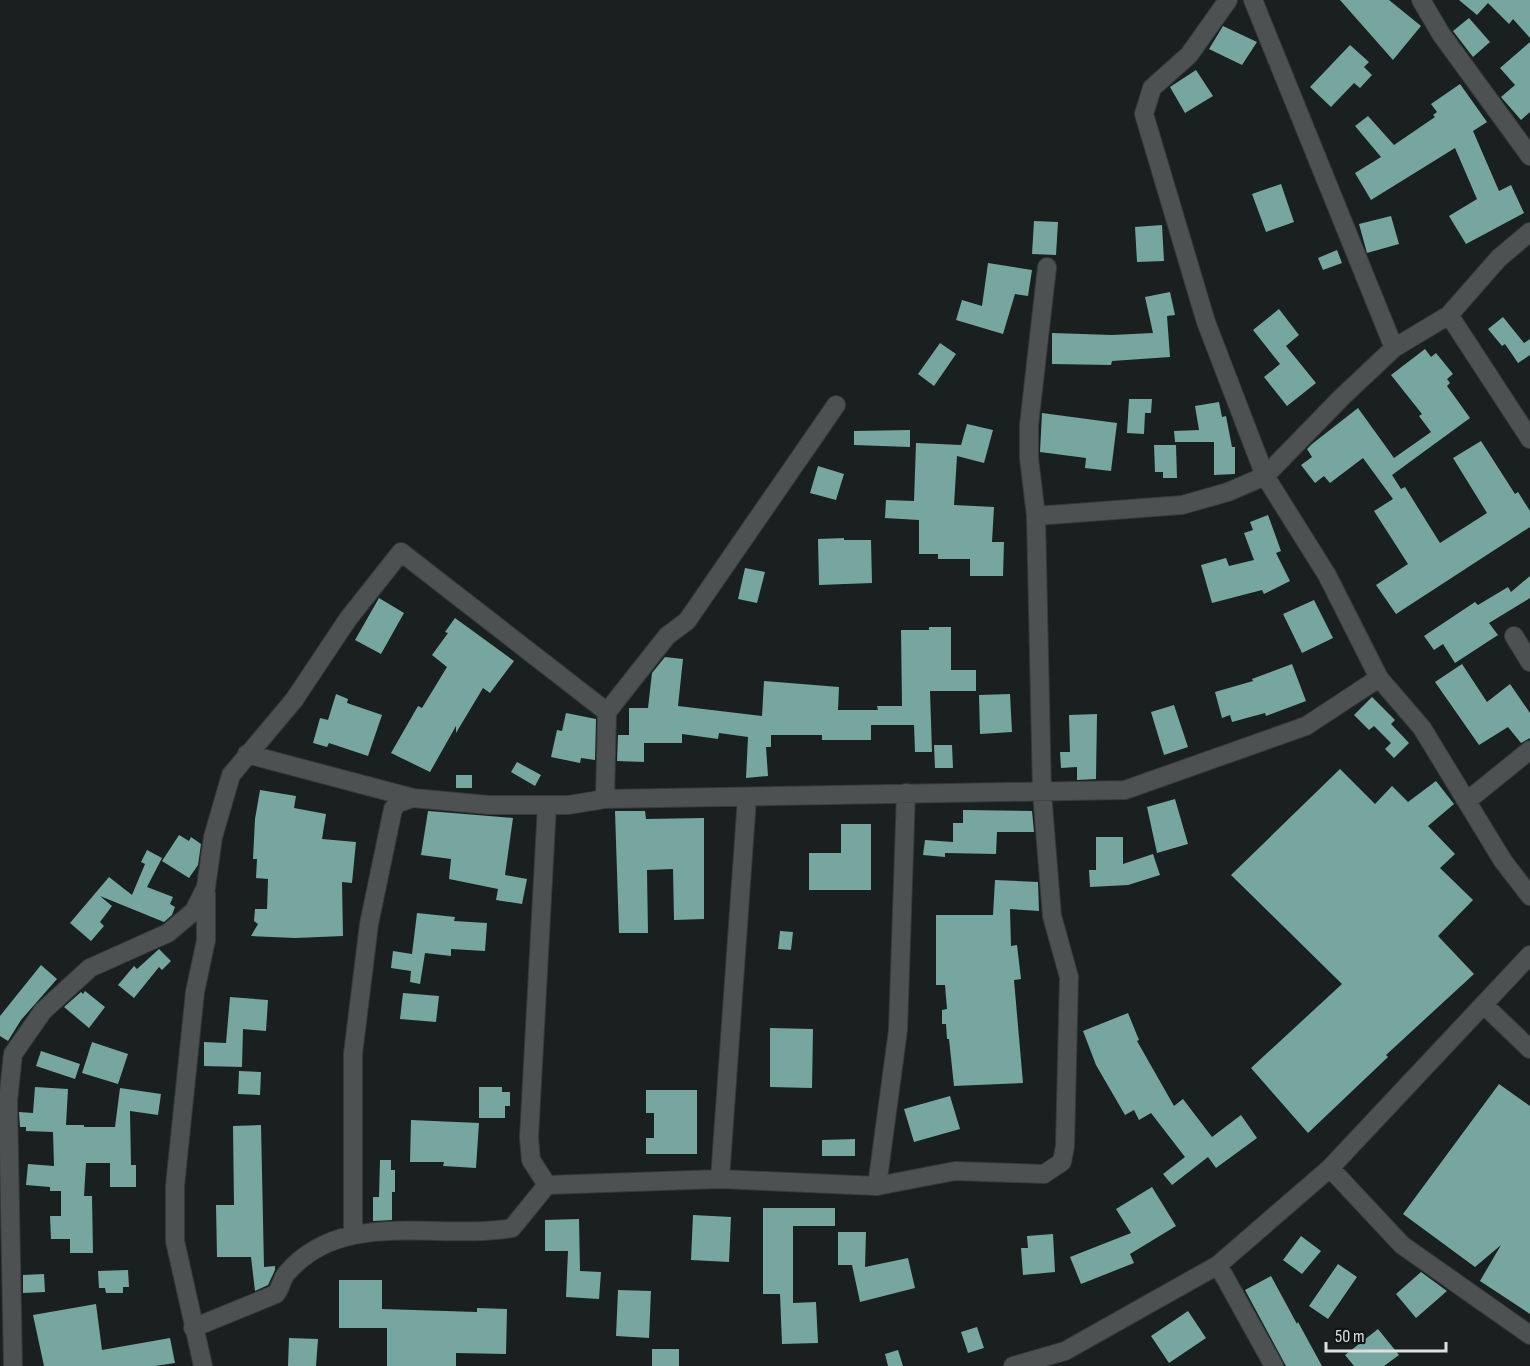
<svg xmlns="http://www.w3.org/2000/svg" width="1530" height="1366" font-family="'Sofia Sans Condensed',sans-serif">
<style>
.building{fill:#77a6a0}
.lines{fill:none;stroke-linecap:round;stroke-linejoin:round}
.minor-casing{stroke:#343b3a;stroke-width:20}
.minor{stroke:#4e5151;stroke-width:18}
</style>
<rect width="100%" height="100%" fill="#19201f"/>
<path class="building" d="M1340,0h49l32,26 -28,34z
M1459,0h71v38l-17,-19 -4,5 -21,-21 -11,12z
M1469,18l21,24 -17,15 -20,-26z
M1223,26l34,16 -15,23 -33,-16z
M1530,42v70l-9,8 -20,-23 14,-12 -15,-17z
M1350,45l19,17 -5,5 8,8 -12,13 -6,-5 -23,24 -21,-20z
M1196,70l17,26 -28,17 -15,-26z
M1460,84l27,38 -14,9 26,60 12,-6 13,28 -58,31 -17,-28 28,-17 -22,-51 -84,52 -16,-27 26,-16 -26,-31 13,-10 26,29 41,-28 -2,-2 4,-3 -6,-8z
M1281,184l13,38 -28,10 -14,-38z
M1391,216l8,28 -32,9 -8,-29z
M1034,221l24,1 -2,33 -24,-1z
M1162,225l2,36 -27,1 -2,-35z
M1337,250l5,13 -19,7 -5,-12z
M988,263l44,7 -4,26 -13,-2 -12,40 -47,-14 6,-20 20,6z
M1170,292l5,23 -8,1 3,41 -58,4 -1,4 -59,-1v-31l60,2 41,-2 -8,-36z
M1279,309l20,26 -13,11 30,37 -29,23 -23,-29 16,-13 -27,-34z
M1503,317l21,26 6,-4v16l-12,8 -13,-19 -3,2 -14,-17z
M940,343l16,11 -22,32 -16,-12z
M1425,349l6,8 5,-4 17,21 -6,5 3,4 -3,3 23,32 -78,57 9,14 4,-2 35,56 47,-30 -34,-55 28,-17 34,53 3,-2 12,19v16l-134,87 -20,-29 32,-21 -34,-53 19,-12 -30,-41 -33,25 -6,-7 -9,7 -14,-18 11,-8 -5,-8 5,-5 46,-36 36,50 37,-26 -12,-16 3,-2 -31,-39z
M1129,399h23l-1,14h-6l-1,21 -17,-1z
M1219,402l3,15 4,-1 6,31h3v27l-21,1v-33h-39l-1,-11 25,-1 -4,-24z
M1042,413l75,10 -6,48 -26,-3 1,-10 -46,-6z
M967,424l26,6 -9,33 -27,-7 -3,49 40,2 -2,35h12l-1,34h-33v-17h-32v-5h-19v-34l-34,-2 1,-18 28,1 2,-58 45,2z
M910,430v17l-56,-2v-14z
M1154,445h22l1,33h-14v-6h-8z
M818,466l26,8 -8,26 -26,-7z
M1268,515l13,36 -5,2 14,28 -26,13 -2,-4 -50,13 -11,-38 25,-7 3,8 25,-6 -10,-27 9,-3 -3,-8z
M844,538v2h27l1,43 -53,2 -1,-46z
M745,568l20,4 -8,31 -19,-4z
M1530,576v22l-41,25 9,12 -43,28 -12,-19 -9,6 -10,-14 51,-34 3,3 30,-18 3,5z
M379,598l25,15 -23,41 -26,-14z
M1314,600l19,38 -31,15 -19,-39z
M455,618l59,43 -24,32 -7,-5 -27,45v-7l-26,46 -39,-19 27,-47 4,2 25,-41 -15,-12 16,-22 -3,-1z
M929,627h22v43h25v21h-46l2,61h-17l-1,-27h-43v15h-49v-5h-51v12h-5l2,29 -22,2 2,-41 -29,-4 -1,6 -36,-5v9h-38v19l-27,-1 1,-26h11v-27h19l4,-35 13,-16 18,2 -5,47 84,10 2,-35 75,6 -1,23h40l-1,-4h25l-1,-76h28z
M1292,664l14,37 -40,15 -1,-3 -33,9 -2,-7 -8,3 -7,-26 38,-11 -1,-2z
M1462,664l25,38 23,-18 20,29v25l-9,5 -13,-16 -29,18 -44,-63z
M336,694l12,5 -1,4 35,12 -14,41 -39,-13 -2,4 -14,-4 7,-25 8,2z
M1010,694l2,38 -32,2 -1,-39z
M1372,697l23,23 -4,4 18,19 -15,15 -9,-9 6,-6 -17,-17 -5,4 -15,-15z
M1174,705l14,42 -24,8 -13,-43z
M566,713l30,6 -1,41 -14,-2 -1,5 -29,-6 6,-27 5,1z
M1097,714l-1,65 -19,1v-13l-16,1 -1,-16h10l-1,-37z
M934,745h18l1,23h-18z
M517,762l24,13 -6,11 -24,-14z
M1340,769l35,35 17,-18 16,16 28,-21 18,23 -26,22 27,28 -15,14 33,32 -35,36 36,38 -88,81 2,2 -80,76 -57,-65 91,-84 -111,-109z
M456,775h16v13h-16z
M260,790l36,6 -2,12 32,6 -4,25 34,3 -4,41 -10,-1 1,54 -48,2 -44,-2 7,-12 -4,-3 1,-12h12l1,-30 -12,-1 1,-19h-4l2,-40z
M1175,799l13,45 -31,9 -10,-46z
M963,810l69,1 2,21h-37l-1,22 -51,-1v4l-22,-2 2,-15 28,2v-19h10z
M428,811l85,7 -8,57 22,4 -5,25 -26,-4 2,-11 -49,-10 2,-20 -30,-4z
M615,811h30l1,8 58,-1v101l-30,1 -1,-51 -26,1 1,63h-29z
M841,824h30v66h-62v-37h32z
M179,835l10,6 2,-4 10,7 -3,21 -9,13 -27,-17z
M1096,837h27v27l30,-10 7,21 -32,10 -38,2 -1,-17h7z
M147,850l15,8 -15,29 26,10 -3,7 5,3 -3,8 -8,7 -64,-26 12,10 -12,16 4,4 -13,15 -21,-18 39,-46 23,18 13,-31 -4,-2z
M995,880l43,2 1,29 -29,-2 1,37 6,-1 4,34 -7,1 9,103 -69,3 -5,-47h-2l-1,-15h-4v-14l5,-1 -2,-24h-9v-70h57z
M417,913l38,4 -1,4 33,2 -2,28 -34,-2v7l-26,-3 -5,31 -10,-2 1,-11 -20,-3 2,-17 19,3z
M780,931l13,1 -2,18 -13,-1z
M159,949l12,12 -9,9 -3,-3 -25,31 -16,-13 16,-19 3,3z
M41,965l16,14 -36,41 -13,21 -8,-5v-20z
M85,991l20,16 -16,21 -25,-21 17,-15 2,2z
M403,993l36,3 -3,26 -36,-3z
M230,997l38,3 -2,31 -23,-2 -1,38 -38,-1v-24l22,1z
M1128,1013l11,27 -2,1 37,65 9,-7 29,38 29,-22 16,23 -41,30 -8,-11 -36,28 -9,-11 22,-17 -34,-44 -12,7 -5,-10 -9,5 -29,-50 -13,-34z
M770,1028l43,1 -1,59 -42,-1z
M92,1042l36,12 -10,30 -36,-11z
M41,1051l39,13 -5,15 -39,-13z
M239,1071l22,1 -1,23 -22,-1z
M1499,1084l31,22v208l-50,-33 21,-36 -26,22 -72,-53z
M35,1087l33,2 -2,36h18v2h31l5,-39 41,6 -3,21 -28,-4 1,54h5v22h-26v-24h-24l-2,33h8l1,57h-23v-14h-19l-1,-23h11v-25h-11v-4l-24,-2 2,-21 26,2 -1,-34 -27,-1v-4h-6l-1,-15 14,1z
M479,1087h23v5h8v14h-5v12h-26z
M646,1090h51v64h-51v-16h8v-25h-8z
M950,1096l10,33 -46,13 -10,-33z
M411,1120l68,3 -3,45 -33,-2 1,-4h-34z
M261,1125l3,142 11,-1v4l-7,15 -13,6 -4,-34h-34l-1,-52h18l-1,-79z
M855,1139v17h-33v-16z
M380,1160h11v10h4v22h-3v28l-19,1v-24h6z
M1152,1187l24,39 -46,28 4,9 -53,21 -11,-27 61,-24 -15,-24z
M763,1208h72v18h-42v77l23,-1 2,41 -36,1 -2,-50h-17z
M693,1215l38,2 -2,45 -38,-2z
M579,1219l1,52 21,1 -2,27 -33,-2 2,-46h-23v-31z
M838,1232h28l-1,35 43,-9 7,30 -55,14 -8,-37h-14z
M1053,1234l2,38 -32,3 -2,-27h7l-1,-12z
M1301,1236l20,15 -19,23 -19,-14z
M1338,1264l19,13 -29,42 -19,-13z
M128,1270l1,17h-6v6h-17l-1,-5h-6l-1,-17z
M1421,1272l26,19 -31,27 -20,-24z
M44,1274l1,18 -22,1v-18z
M1271,1276l26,48 1,-2 24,44h-36l-41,-76z
M339,1280h43v29l95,3v-4l30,1 -1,45 -50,-1v13h-69v-38h-48z
M618,1290l33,1 -2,47 -33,-2z
M96,1304l6,46 68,-12 5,25 -20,3h-111l-11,-51z
M1188,1311l18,27 -37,25 -18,-27z
M977,1327l7,21 -16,5 -7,-21z
M1378,1329l21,26 -15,11h-30l-9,-11z
M289,1338l29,1 -2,27h-28z
M652,1349h27v17h-27z
M898,1350l5,16h-15l-3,-12z"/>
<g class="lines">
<g class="minor-casing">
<path id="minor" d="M1228,0l-39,55 -37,33 -8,26 62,208 59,154 62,99 52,103 43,50 81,133 27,35
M1253,0l141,348
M1421,0l20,34 89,122
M1449,315l81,124
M1036,516l146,-11 46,-13 37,-16 77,-79 52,-49 55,-33 50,-57 31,-26
M1514,636l16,26
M607,712l60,-76 20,-15 149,-216
M247,754l166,44
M1467,801l63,-51
M547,805l-18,333 2,22 16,25 173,-6 157,7 78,-15 89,3 18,-12 3,-16 4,-169 -17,-61 -10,-123 -6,-277 -7,-58v-33l18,-158
M1485,1006l45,43
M1330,1168l72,77 128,90
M720,1179l27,-381
M877,1186l21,-156 8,-237
M353,1233v-179l16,-130 24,-115 5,-6 15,-5 76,7h79l37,-6 520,-9 181,-64 73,-48
M1218,1265l56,101
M193,1328l83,-34c5,-7 6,-15 10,-20 56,-67 151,-33 226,-46l35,-43
M13,1366l-5,-265 5,-47 30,-43 47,-43 78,-35 26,-22 12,-24 7,-50 18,-62 63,-75 54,-81 53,-67 206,160 -2,87
M203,1366l-28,-125v-55l20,-194 11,-52v-47
M1013,1366l52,-15 153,-86 112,-97 200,-213"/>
</g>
<use href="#minor" class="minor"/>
</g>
<path d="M1326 1342v9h120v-9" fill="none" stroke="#dce1e0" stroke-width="3"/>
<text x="1335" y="1342" font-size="18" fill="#dce1e0" stroke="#101716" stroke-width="4.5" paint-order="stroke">50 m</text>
</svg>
